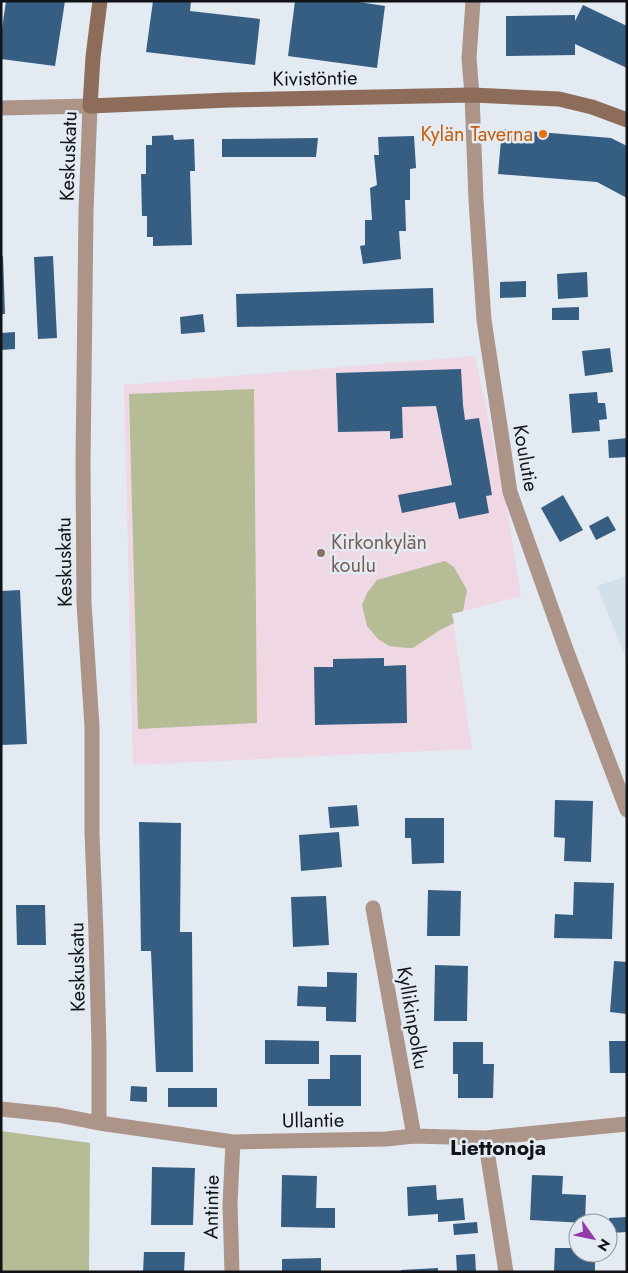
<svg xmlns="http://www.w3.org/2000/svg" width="628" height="1273" font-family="Jost,sans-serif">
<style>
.built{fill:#d2e0ec}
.education{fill:#efd8e4}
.green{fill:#b6bc96}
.building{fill:#355e82}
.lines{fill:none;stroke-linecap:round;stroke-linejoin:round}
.street{stroke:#ac9488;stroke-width:15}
.secondary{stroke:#8d6c59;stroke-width:15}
.food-dot{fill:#e8710a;stroke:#e3eaf1;stroke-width:2}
.education-dot{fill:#8d6e63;stroke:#e3eaf1;stroke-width:2}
.labels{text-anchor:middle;stroke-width:5;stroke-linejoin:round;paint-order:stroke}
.street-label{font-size:20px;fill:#111316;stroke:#e3eaf1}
.food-label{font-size:20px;fill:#c56008;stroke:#e3eaf1;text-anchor:end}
.education-label{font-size:20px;fill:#785e54;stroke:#e3eaf1;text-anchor:start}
.neighbourhood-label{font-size:21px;font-weight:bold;fill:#111316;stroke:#e3eaf1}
</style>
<rect width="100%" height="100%" fill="#e3eaf1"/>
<path class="built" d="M627,576v85l-30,-75z"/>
<path class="education" d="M475,356l32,153 14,87 -69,18 20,135 -339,16 -9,-380z"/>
<path class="green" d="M254,389l3,334 -119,6 -9,-335z
M445,561l9,6 13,23 -4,21 -11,3 2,9 -14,7 -27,18h-6l-18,-2 -11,-7 -11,-13 -5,-21 5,-12 10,-13z
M1,1131l89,12 -1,129h-88z"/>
<path class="building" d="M6,1h59l-10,65 -54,-7v-23z
M153,1h38l-1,10 70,8 -5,46 -109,-13z
M295,1h57l33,5 -8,62 -89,-12z
M583,5l44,21v42l-52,-24v11l-69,1v-40l69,-1v6z
M502,129l109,9 16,8v52l-30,-16 -99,-8z
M173,135l1,5 20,-1 1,32h-5l2,74 -39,1v-9h-6v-21h-5l-1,-42h5v-29h6v-9z
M414,136l2,32 -6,1v31h-5l1,31h-7l2,28 -38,5 -3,-18 5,-1v-25h7l-2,-32 7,-3 -3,-30h5l-1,-18z
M318,138l-2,19h-94v-18z
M1,256h2l2,58h-4z
M53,256l4,82 -19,1 -4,-82z
M587,272l1,25 -30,2 -1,-25z
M526,281v16l-26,1v-16z
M433,288l1,35 -197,4 -1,-33z
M579,307v13h-27v-12z
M203,314l2,18 -24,2 -1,-17z
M15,332v17l-14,1v-17z
M610,348l3,24 -28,4 -3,-25z
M461,369l2,36 2,15 14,-2 13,77 -6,1 3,17 -30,6 -4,-17 -53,11 -4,-18 54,-10 -16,-79 -34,1 1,31 -13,1v-8l-52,1 -2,-59z
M597,392l1,11h7l2,16 -8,1 1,11 -28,2 -3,-39z
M627,438v19l-18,1 -1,-18z
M563,495l20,35 -23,12 -19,-34z
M608,516l8,14 -20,10 -7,-14z
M20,590l7,154 -26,1v-154z
M384,658v8l22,-1 1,58 -92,2 -1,-58h19v-8z
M555,800l38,1 -2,61 -27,-1 1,-23 -11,-1z
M357,805l2,21 -29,2 -2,-21z
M405,818h39v45l-32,1 -1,-26h-6z
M139,822l42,1 -1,109h12l1,140h-37l-5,-121h-10z
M339,832l3,35 -41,4 -2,-36z
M574,882l40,1 -2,56 -58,-1 1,-24 18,1z
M428,890l33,1 -1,45h-33z
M326,896l3,49 -36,2 -2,-50z
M16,905h29l1,40h-29z
M614,961l13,1v52l-17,-2z
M435,965l33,1 -1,55h-33z
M327,972l30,1 -1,49 -30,-1v-14l-29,-1 1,-20 29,1z
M265,1040l54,1v23h-54z
M609,1041h18v32h-17z
M453,1042h30v22h11l-1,34h-35v-24h-5z
M330,1055h31v51h-53v-27h22z
M131,1086l16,1v15l-17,-1z
M168,1088h49v19h-49z
M152,1167l43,1 -2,57h-42z
M282,1175l35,1 -1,32h19v20l-54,-1z
M532,1175l31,1 -1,18 24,1 -1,28 -55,-3z
M436,1185l1,15 26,-2 2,22 -27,2v-8l-30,2 -1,-29z
M627,1217v15l-17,1 -1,-15z
M477,1222l1,11 -24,2 -1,-11z
M555,1248h23v5h17v19h-41z
M144,1252h41l-1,20h-41z
M475,1254l1,18h-19l-1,-17z
M321,1258v14h-39v-13z
M438,1268v4h-37v-2z"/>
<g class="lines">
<path class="street" d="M473,1l-4,57 3,37 4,105 8,120 26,172 57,160 60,158
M1,108l89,-2 -4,106 -3,251 1,140 8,124v106l4,100 3,113v77
M373,908l41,228
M1,1109l57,6 41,8 134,19 153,-3 28,-3 71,2 142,-14
M485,1138l21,134
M232,1272l-2,-68 3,-62"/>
<path class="secondary" d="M100,1l-7,56 -3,49 139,-6 243,-5 87,4 33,8 35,13"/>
</g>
<circle class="food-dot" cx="543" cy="134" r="5"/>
<circle class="education-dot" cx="321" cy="553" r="5"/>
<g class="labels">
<g class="street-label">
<text transform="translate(315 78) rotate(-1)" y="7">Kivistöntie</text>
<text transform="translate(68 156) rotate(-88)" y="7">Keskuskatu</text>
<text transform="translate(526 458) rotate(80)" y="7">Koulutie</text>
<text transform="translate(64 562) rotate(-91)" y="7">Keskuskatu</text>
<text transform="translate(77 967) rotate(-91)" y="7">Keskuskatu</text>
<text transform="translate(413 1018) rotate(80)" y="7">Kyllikinpolku</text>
<text transform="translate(313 1120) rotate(-1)" y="7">Ullantie</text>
<text transform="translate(211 1207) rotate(-89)" y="7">Antintie</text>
</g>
<g class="food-label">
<text x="533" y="141">Kylän Taverna</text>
</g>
<g class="education-label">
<text x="331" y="549">Kirkonkylän<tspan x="331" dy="23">koulu</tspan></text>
</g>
<g class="neighbourhood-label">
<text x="498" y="1155">Liettonoja</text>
</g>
</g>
<rect width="628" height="1273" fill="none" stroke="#111316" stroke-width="5"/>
<g transform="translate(593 1238) rotate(123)"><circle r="24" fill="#e3eaf1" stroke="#8f9499"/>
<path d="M0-4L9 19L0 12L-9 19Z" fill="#903ba8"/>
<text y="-8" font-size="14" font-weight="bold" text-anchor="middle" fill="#111316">N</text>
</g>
</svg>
